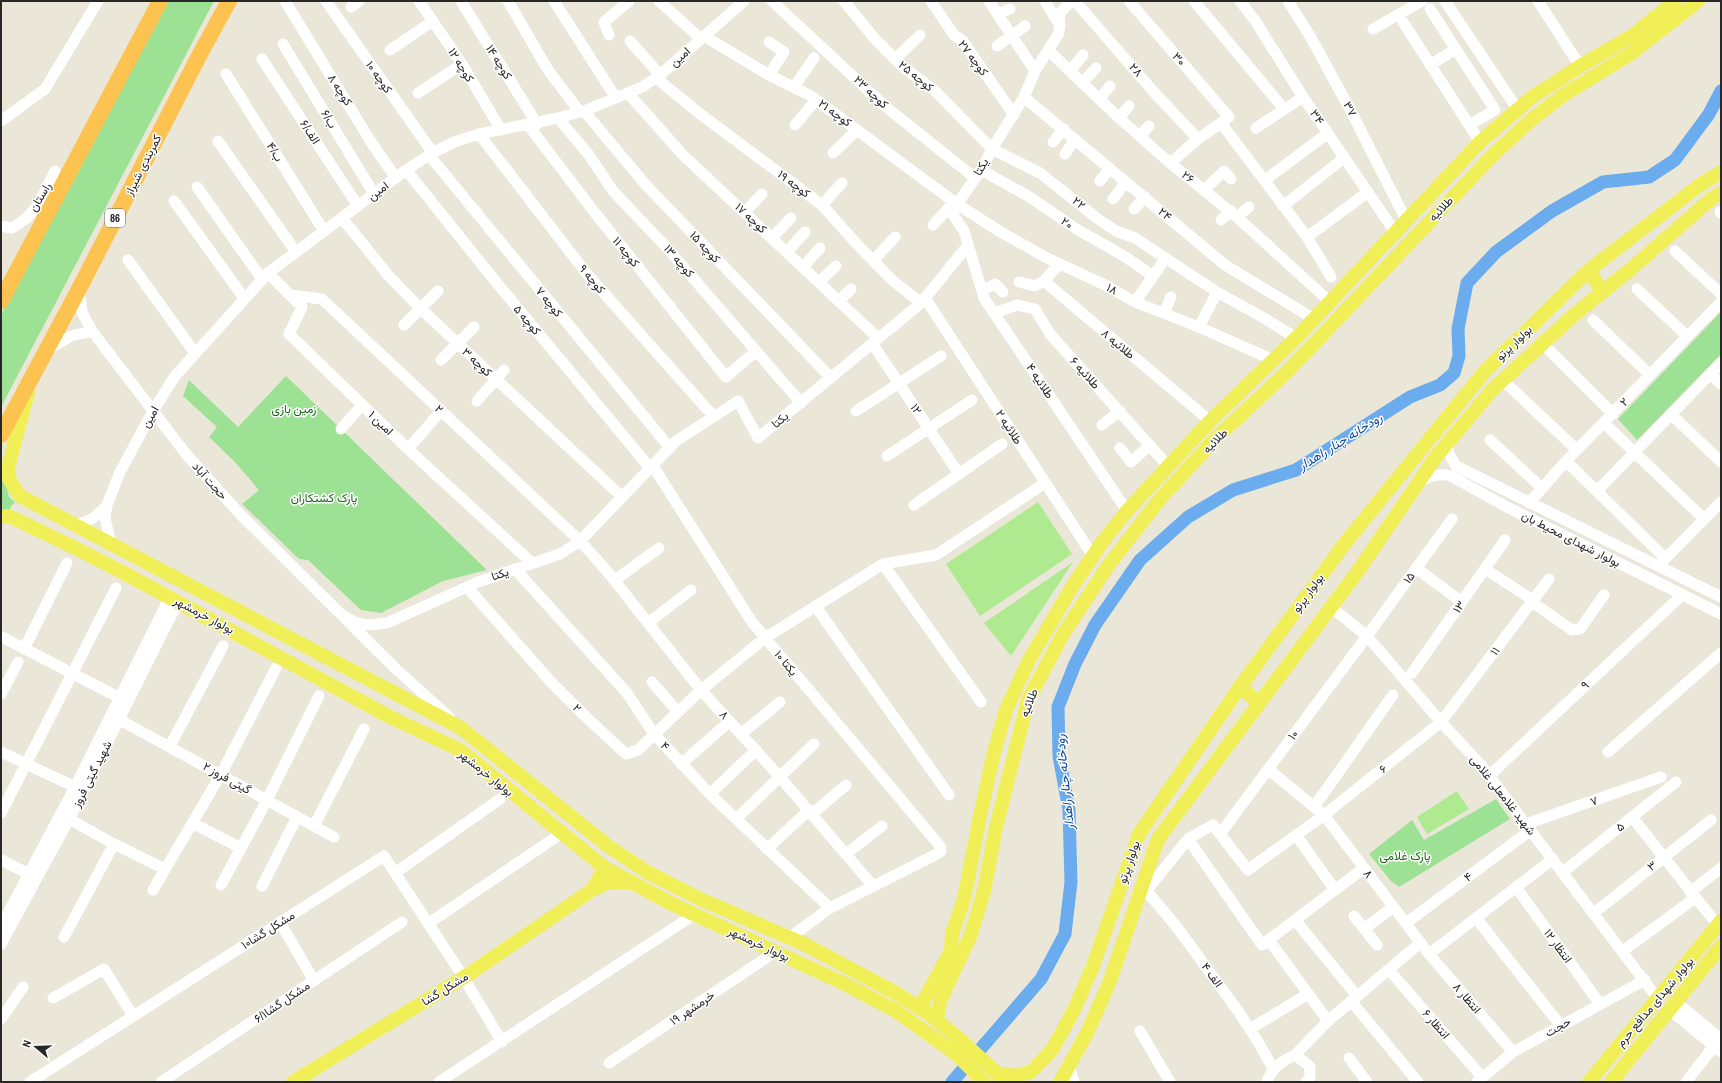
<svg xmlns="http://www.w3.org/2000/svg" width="1722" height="1083" font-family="'Archivo Narrow',Vazirmatn,sans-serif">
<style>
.green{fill:#9de194}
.pitch{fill:#afe990}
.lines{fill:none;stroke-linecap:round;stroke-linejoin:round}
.river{stroke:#6aaced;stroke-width:13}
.minor{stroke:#fff;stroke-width:11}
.major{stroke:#f0ef58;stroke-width:14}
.highway{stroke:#fdc350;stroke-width:16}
.labels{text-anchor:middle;stroke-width:3;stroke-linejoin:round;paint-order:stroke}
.shield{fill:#fff;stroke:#686868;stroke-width:1}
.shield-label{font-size:11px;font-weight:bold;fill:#272727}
.street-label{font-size:12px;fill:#272727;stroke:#fff}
.park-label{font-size:12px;fill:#19631b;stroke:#fff}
.water-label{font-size:13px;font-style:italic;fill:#0d4795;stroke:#fff}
</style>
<rect width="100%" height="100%" fill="#eae7d9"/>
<path class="green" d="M168,1h46l-213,406v-92z
M1721,312v42l-84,86 -19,-21z
M286,376l201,194 -44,11 -62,32 -20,-3 -53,-50 -9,-1 -57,-55 17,-14 -24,-28 -26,-25 8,-10 -34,-31 6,-16 49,47z
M1,465l8,32 6,5 -4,4 -1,3 -9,6z
M1496,799l14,20 -111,68 -8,-6 -22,-27 43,-34 12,20z"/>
<path class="pitch" d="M1038,502l34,52 -92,62 -34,-52z
M1073,562l-62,94 -27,-33z
M1457,791l12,18 -42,25 -10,-17z"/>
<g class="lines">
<path class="river" d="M952,1082l89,-103 24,-45 6,-52 -2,-72 -10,-54 -1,-49 17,-43 20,-39 45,-65 48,-43 45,-27 63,-20 114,-73 30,-12 14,-12 5,-17 -1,-27 9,-46 29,-31 56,-41 51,-29 46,-5 26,-17 34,-46 12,-23"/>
<path class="minor" d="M285,1l86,141 25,36
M326,1l107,152
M419,1l43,63 39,66
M461,1l76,123
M508,1l40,69 32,42
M554,1l62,97
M659,1l42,38
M772,1l114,106 89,71
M844,1l31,38 28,28 31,23 58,59 48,24 58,46 18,12 19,7 82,54 47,26 32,20
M931,1l23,34 8,5 52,75
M989,1l46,70
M1045,1l15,25
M1071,1l-11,12 -1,20 -24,38 -11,26 -32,52 -11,21 -24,34 -4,11 11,16 20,67 143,213
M1075,1l77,89 46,49
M1129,1l100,116 -31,22 -28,24
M1194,1l90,108
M1240,1l16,21 47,75 92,135
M1288,1l22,35 42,77 54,107
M1445,1l73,109
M1538,1l42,65
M351,7l8,-6
M1430,9l65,101 -26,15
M998,14l12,-5
M1403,22l77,120
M1373,29l49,-28
M609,35l-5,-13 25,-21
M704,36l65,39 42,21 146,108 42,27 48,27 56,26 32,18 64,25 74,33
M630,41l30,34
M283,44l91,150
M997,46l28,-20
M390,50l43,-29
M1048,50l71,68 51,45 67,54 93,85
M262,59l96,147
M895,59l25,-24
M1430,65l26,-16
M1070,71l13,-16
M226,74l98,157
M769,75l15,-23 -15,-10
M656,78l43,35 123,92 32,36 38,39 29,23
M1082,83l14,-15
M794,87l20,-29
M418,93l44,-29
M628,93l55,62 195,183
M1024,97l201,168 89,54
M1100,99l10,-13
M584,111l61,73 186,194
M558,118l31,37 24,36 55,58 133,154
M1119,118l10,-12
M1,121l44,-32 53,-88
M1221,123l86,114 24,40
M528,125l67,88 131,164 30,-26
M795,125l21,-25
M1256,128l47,-31
M479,134l108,140 127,143
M1140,136l9,-10
M218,141l78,111
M1053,142l11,-13
M833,153l24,-23
M1065,154l10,-15
M429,155l241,293
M406,170l90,112 154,186
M981,170l47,26 50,34 46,26 29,20
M1265,180l63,-47
M1100,181l10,-13
M197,187l65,92
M1204,190l20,-19 7,8
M1113,199l13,-17
M174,201l70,97
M822,205l20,-22
M1283,206l61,-48
M1134,209l11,-12
M745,212l17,-18
M1720,212l1,1
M1237,217l12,-10
M342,218l46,57 32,33 202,189
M1221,220l10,-9
M933,225l21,-23
M1,226l11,2 15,-10 12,-15 16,-32
M1307,237l61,-45
M772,238l19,-20
M1675,251l46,43
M787,252l18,-20
M128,260l67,93
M873,261l22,-24
M1059,264l-15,17 166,140
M803,267l17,-19
M268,273l34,34 -13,27 119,115 124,114
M819,282l17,-16
M1019,282l16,4 9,-5
M79,289l3,23 10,19 94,123 53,59 156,155 54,49
M1637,289l50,47
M982,291l13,-7 8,8
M290,295l32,4 258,242 27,30 94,119 78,86 94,110
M925,298l168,258
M839,301l12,-12
M1135,302l30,-43
M994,313l23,-8 18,4 15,25 118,132
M1164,313l7,-16
M1593,320l57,55
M404,325l34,-34
M1199,327l18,-35
M872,343l87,131
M47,350l24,-14 21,-5
M1549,350l64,64
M441,360l33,-33
M1711,374l10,10
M1508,385l69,65
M477,401l27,-31
M856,411l85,-55
M1671,414l50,48
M1604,423l100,96
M1102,425l18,-14
M341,429l21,-24
M1490,440l52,48
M1448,441v11l8,14 265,131
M1120,448l11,14 19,-17
M408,449l33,-38
M887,456l85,-56
M1566,461l99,97
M653,466l99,156 188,224 1,5 -4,3 -107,54 -41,30
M1420,481c11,-5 19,-8 31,-5l56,31 214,107
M1597,491l124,-128
M1529,503l37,-42 155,-159
M914,505l88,-61
M74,525c16,-3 22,-8 33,-20
M111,545l-6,-27 2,-13 13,-33 33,-61 22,-35 93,-103 138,-103 23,-15 25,-13 25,-8 79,-16 26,-7 58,-24 18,-12 84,-74
M1661,563l60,-61
M883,564l98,138
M1416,568l46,34
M515,569l112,124 27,41 56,60 120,114
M1485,569l48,31
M615,580l44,-32
M467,587l84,95 36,36 39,36 12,-4 63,-60 64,-52 118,-74 53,-9 109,-72
M1532,602l40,28 8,-1 24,-34
M816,607l133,188
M1331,607l36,29 74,86 40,43 177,234
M344,616l11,6 13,3 19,-2 91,-41 82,-28 20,-13 96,-100 62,-40 20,37 163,-135 47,-58
M648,623l43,-33
M2,637l118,61
M24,649l43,-86
M1412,673l93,-133
M652,682l26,30
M1,694l17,-32
M120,720l214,117
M741,734l39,-32
M170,746l53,-100
M1,752l74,35
M1608,752l113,-99
M681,764l49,-43
M1268,769l56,46 105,139 84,98
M1489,776l193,-181
M710,794l46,-44
M1314,807l79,-112
M1,813l115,-225
M812,814l34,-29
M1632,817l80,101
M69,819l45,25 51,25
M736,819l78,-75
M192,823l49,25
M1526,824l135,-47
M314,826l50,-97
M1220,834l147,-198 85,-117
M1296,835l39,55
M1188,839l74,106 102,-77
M767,849l42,-39
M846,854l36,-28
M1,860l28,14
M1563,872l113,-90
M395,873l105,-74
M221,885l46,-85 52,-104
M262,886l35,-69
M1142,887c23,23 42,49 61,76 25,34 51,68 70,106
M1516,887l84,117
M153,890l68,-116 55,-106
M1146,891l42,-52 25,-14 35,45 76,-55 117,-93 108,-143
M1690,892l31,-24
M1594,913l117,-93
M1354,916l23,29
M1476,918l85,108
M1295,920l62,76
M280,922l34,59
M429,923l127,-86
M1406,923l125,-93
M1,926l74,-139 95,-190
M1364,929l29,-22
M64,937l50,-93
M1269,940l59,81
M1,944l68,-125 109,-217
M1623,951l72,-53
M1429,954l124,-95
M1389,970l93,107
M53,998l51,-29 29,47
M1351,1001l67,81
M1676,1002l45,37
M1670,1010l51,42
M1,1019l22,-32
M1250,1029l58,-35
M1140,1031l30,51
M1295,1055l33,-34 92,-78
M1349,1058l18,24
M609,1063l166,-111
M1069,1066l5,16
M30,1082l354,-226 80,122 38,64
M161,1082l241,-160
M439,1082l256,-168
M1267,1082c4,-14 15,-21 28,-27l8,6 7,6v10l-4,5
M1477,1082l36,-30 132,-72
M1686,1082l28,-36"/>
<path class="major" d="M1589,270l13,22
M28,393l-20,74 1,12 11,17 441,232 147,118 39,26 53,27 104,45 90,48 35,22 35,29 42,39
M1,517l8,-1 66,32 49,25 266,144 70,33 145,118 69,37 169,78 53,28 60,43 28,28
M1240,686l18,17
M605,868l-13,22 14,-7 23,-1
M920,1007l31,-56 1,-18 12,-34 16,-83 14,-64 12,-42 23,-50 43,-73 31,-46 24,-30 83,-90 86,-83 184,-196 51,-44 49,-32 55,-32 40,-33
M937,1020l3,-19 30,-64 14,-46 12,-64 32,-127 35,-66 47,-71 50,-64 55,-60 74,-69 204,-215 38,-35 34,-26 67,-41 66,-52
M996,1073l18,3 17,-4 21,-22 22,-40 19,-44 46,-132 98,-143 108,-148 140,-172 104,-101 112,-86 20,-12
M293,1082l176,-108 123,-84
M1060,1082l28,-51 22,-50 48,-142 200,-268 77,-113 57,-68 83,-76 56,-45 81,-71 9,-5
M1589,1082l132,-161
M1611,1082l110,-136"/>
<path class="highway" d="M1,301l159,-300
M1,435l78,-146 121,-235 29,-53"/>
</g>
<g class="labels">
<rect class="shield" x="105" y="209" width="20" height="18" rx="3"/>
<g class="shield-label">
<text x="115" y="222">86</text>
</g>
<g class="street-label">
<text transform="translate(680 57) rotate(-42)" y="4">امین</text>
<text transform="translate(973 58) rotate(53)" y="4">کوچه ۲۷</text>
<text transform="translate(1179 59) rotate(49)" y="4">۳۰</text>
<text transform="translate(499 62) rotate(58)" y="4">کوچه ۱۴</text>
<text transform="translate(461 65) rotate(58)" y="4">کوچه ۱۲</text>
<text transform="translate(1136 70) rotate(49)" y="4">۲۸</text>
<text transform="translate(916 76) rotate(39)" y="4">کوچه ۲۵</text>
<text transform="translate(379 77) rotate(55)" y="4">کوچه ۱۰</text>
<text transform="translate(340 90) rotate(57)" y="4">کوچه ۸</text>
<text transform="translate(871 92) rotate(43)" y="4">کوچه ۲۳</text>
<text transform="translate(1350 109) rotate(62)" y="4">۳۷</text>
<text transform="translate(835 113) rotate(36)" y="4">کوچه ۲۱</text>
<text transform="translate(1317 117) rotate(56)" y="4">۳۴</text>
<text transform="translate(329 119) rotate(59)" y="4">ب/۶</text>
<text transform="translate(310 132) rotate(57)" y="4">۶/الف</text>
<text transform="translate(275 152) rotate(58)" y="4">۴/ب</text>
<text transform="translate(143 165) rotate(-63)" y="4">کمربندی شیراز</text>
<text transform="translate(981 167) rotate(-60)" y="4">یکتا</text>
<text transform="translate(1188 177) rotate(38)" y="4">۲۶</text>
<text transform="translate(794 184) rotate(37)" y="4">کوچه ۱۹</text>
<text transform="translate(378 191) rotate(-37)" y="4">امین</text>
<text transform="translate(40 197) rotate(-59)" y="4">راستان</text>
<text transform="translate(1079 203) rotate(38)" y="4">۲۲</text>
<text transform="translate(1441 209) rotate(-46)" y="4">طلائیه</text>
<text transform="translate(1165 214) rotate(40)" y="4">۲۴</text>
<text transform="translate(751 218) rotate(43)" y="4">کوچه ۱۷</text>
<text transform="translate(1067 223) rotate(35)" y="4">۲۰</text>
<text transform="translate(705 247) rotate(47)" y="4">کوچه ۱۵</text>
<text transform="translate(626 252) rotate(51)" y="4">کوچه ۱۱</text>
<text transform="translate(679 261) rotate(49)" y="4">کوچه ۱۳</text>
<text transform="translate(592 279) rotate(50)" y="4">کوچه ۹</text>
<text transform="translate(1112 289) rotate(28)" y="4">۱۸</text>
<text transform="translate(549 302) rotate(51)" y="4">کوچه ۷</text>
<text transform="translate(527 320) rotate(50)" y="4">کوچه ۵</text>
<text transform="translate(1514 343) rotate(-44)" y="4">بولوار پرتو</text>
<text transform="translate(1118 344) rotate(40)" y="4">طلائیه ۸</text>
<text transform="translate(477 362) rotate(43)" y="4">کوچه ۳</text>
<text transform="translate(1085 373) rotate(48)" y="4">طلائیه ۶</text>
<text transform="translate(1040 381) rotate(56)" y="4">طلائیه ۴</text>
<text transform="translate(1624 402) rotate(-46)" y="4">۲</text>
<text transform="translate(439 409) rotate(43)" y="4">۲</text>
<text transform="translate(916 409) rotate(56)" y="4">۱۲</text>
<text transform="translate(150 417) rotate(-60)" y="4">امین</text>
<text transform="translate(780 420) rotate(-40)" y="4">یکتا</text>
<text transform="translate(381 423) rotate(44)" y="4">امین ۱</text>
<text transform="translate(1009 427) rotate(57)" y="4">طلائیه ۲</text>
<text transform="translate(1215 441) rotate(-45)" y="4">طلائیه</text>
<text transform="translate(210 481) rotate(48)" y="4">حجت آباد</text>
<text transform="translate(1571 539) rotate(27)" y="4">بولوار شهدای محیط بان</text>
<text transform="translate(500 574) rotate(-19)" y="4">یکتا</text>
<text transform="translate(1409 578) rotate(-54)" y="4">۱۵</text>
<text transform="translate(1308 593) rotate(-54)" y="4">بولوار پرتو</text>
<text transform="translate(1459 607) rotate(-55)" y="4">۱۳</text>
<text transform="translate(204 615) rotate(28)" y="4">بولوار خرمشهر</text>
<text transform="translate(1495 651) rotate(-53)" y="4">۱۱</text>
<text transform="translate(786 663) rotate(50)" y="4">۱۰ یکتا</text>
<text transform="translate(1585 685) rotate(-43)" y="4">۹</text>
<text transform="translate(1029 703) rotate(-69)" y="4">طلائیه</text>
<text transform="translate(577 708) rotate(46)" y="4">۲</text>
<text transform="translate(724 715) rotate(48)" y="4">۸</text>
<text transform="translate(1293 735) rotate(-53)" y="4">۱۰</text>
<text transform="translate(665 746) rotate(47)" y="4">۴</text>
<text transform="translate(1383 769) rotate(-38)" y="4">۶</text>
<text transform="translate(486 773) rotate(39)" y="4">بولوار خرمشهر</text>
<text transform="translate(92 774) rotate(-63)" y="4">شهید گیتی فروز</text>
<text transform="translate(227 778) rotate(29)" y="4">گیتی فروز ۲</text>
<text transform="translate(1503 795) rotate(52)" y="4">شهید غلامعلی غلامی</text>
<text transform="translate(1594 801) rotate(-19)" y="4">۷</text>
<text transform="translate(1620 827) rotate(-38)" y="4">۵</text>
<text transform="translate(1129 862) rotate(-71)" y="4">بولوار پرتو</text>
<text transform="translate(1652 866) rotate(-38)" y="4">۳</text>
<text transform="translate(1368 874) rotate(53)" y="4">۸</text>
<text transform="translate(1468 877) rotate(-37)" y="4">۴</text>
<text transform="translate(268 930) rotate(-32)" y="4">مشکل گشا۱۰</text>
<text transform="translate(759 944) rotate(25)" y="4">بولوار خرمشهر</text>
<text transform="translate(1558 946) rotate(54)" y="4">انتظار ۱۲</text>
<text transform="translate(1212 975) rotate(54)" y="4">۴ الف</text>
<text transform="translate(445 989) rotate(-32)" y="4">مشکل گشا</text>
<text transform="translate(1467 998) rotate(49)" y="4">انتظار ۸</text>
<text transform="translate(282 1002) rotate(-34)" y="4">مشکل گشا۶/۱</text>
<text transform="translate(1655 1002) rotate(-50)" y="4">بولوار شهدای مدافع حرم</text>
<text transform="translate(692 1008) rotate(-34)" y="4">۱۹ خرمشهر</text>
<text transform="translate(1436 1024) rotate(49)" y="4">انتظار ۶</text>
<text transform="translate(1558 1027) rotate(-29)" y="4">حجت</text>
</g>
<g class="park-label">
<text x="294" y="413">زمین بازی</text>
<text x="324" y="502">پارک کشتکاران</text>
<text x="1405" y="860">پارک غلامی</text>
</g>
<g class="water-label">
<text transform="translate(1340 441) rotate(-32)" y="5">رودخانه چنار راهدار</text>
<text transform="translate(1064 782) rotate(-96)" y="5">رودخانه چنار راهدار</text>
</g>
</g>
<rect width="1722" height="1083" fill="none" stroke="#272727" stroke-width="4"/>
<g transform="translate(36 1047) rotate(289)" stroke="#ffffff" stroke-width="3" paint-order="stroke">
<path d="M0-3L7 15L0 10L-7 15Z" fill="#272727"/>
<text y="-6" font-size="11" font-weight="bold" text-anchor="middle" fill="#272727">N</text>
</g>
</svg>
